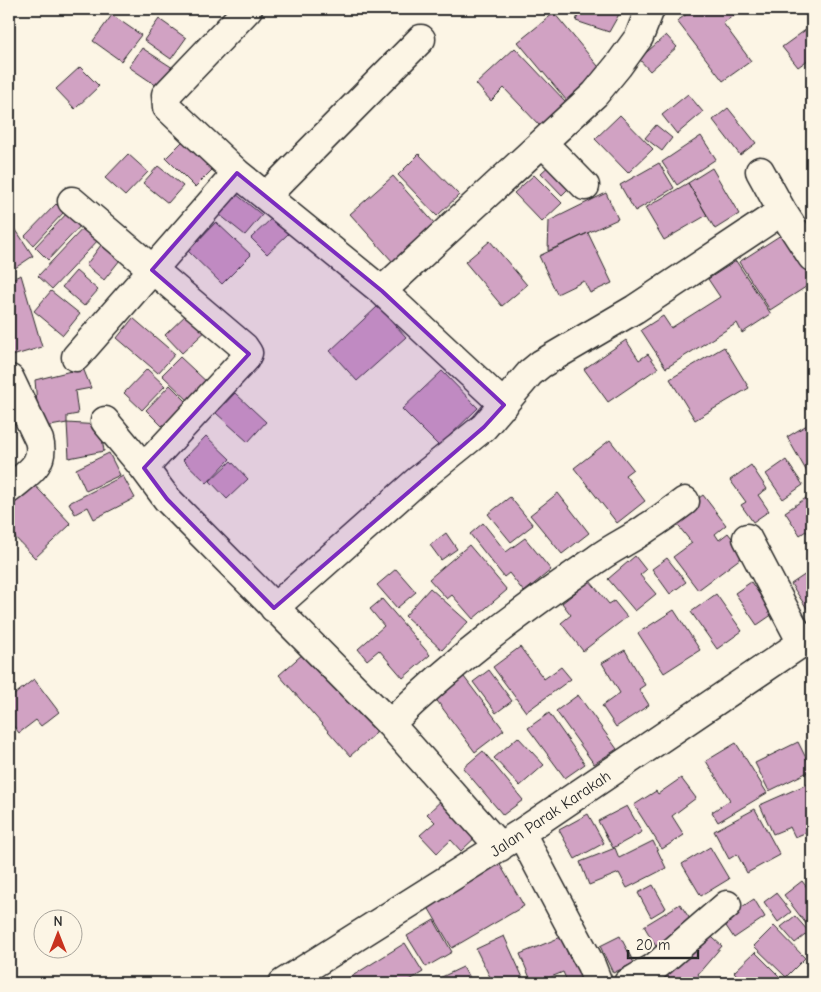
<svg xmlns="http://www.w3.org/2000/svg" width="821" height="992" font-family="'Comic Neue',sans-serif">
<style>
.building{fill:#d1a2c3;stroke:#2b2b2b}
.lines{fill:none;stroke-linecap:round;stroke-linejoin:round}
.minor-casing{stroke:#2b2b2b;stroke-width:31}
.minor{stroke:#fcf5e5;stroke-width:28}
.marked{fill:#7b2cbf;fill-opacity:0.2;stroke:#7b2cbf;stroke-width:4;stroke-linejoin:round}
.labels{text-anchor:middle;stroke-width:4.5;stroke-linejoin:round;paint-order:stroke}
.street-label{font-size:16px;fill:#2b2b2b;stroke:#fcf5e5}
</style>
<rect width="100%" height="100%" fill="#fcf5e5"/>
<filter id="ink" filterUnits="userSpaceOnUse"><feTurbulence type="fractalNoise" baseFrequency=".02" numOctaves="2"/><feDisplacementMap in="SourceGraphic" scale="10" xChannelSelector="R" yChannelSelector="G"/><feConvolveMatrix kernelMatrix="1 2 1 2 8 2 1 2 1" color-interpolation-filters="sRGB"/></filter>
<g filter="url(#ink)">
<path class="building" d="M580,9h42l-13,23 -33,-11z
M694,9h49l-20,14 28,38 -28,20 -46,-60z
M554,13l49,59 -36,29 -49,-59z
M112,15l29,20 -20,26 -28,-20z
M159,19l27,19 -15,21 -27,-19z
M811,26l1,31 -14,10 -16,-20z
M666,35l11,12 -27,24 -11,-12z
M142,48l31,20 -13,20 -31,-21z
M515,48l51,54 -26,24 -36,-38 -13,13 -15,-17z
M80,67l19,19 -24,23 -19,-20z
M688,94l15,18 -26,22 -15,-19z
M728,108l28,35 -16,12 -27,-35z
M620,115l33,34 -25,24 -33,-34z
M656,125l16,13 -10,13 -17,-13z
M188,136l29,29 -22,22 -29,-29z
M701,136l15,23 -39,26 -15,-23z
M128,154l20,18 -23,24 -20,-18z
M419,154l40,41 -22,21 -39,-41z
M553,162l21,21 -12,12 -21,-22z
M659,163l15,25 -39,23 -15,-26z
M158,166l25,20 -15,17 -25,-20z
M712,168l27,46 -24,15 -27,-46z
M534,175l28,28 -20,19 -28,-29z
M393,176l42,48 -42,38 -43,-48z
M688,183l19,32 -43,25 -19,-32z
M606,193l12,26 -70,32 1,-30z
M236,194l26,21 -17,20 -25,-20z
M56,204l8,8 -31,33 -8,-9z
M70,210l14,12 -36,38 -13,-13z
M272,218l16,16 -21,20 -16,-16z
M216,222l35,33 -29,29 -34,-33z
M87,224l14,13 -49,52 -14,-13z
M16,230l17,26 -24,16v-37z
M588,233l24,50 -22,10 -6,-12 -27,13 -18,-38z
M784,233l28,43v7l-42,27 -31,-48z
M490,241l37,44 -25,21 -37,-44z
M101,245l19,15 -16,20 -18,-15z
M736,261l35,53 -29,19 -5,-10 -71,45 -25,-38 22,-14 8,12 49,-31 -12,-18z
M76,271l22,19 -14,16 -22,-19z
M21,275l21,72 -33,10v-77z
M51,291l29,23 -17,21 -29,-24z
M378,306l28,31 -49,44 -27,-30z
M191,310l18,18 -27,25 -17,-18z
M133,318l42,36 -17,19 -41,-35z
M626,340l13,20 9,-6 10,14 -50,34 -24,-33z
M724,347l25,41 -54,32 -25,-41z
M180,357l30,28 -18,19 -30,-29z
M83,368l8,20 -16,3 3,23 -11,2v7l-28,5 -4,-48z
M147,369l18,17 -23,24 -18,-17z
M442,371l36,37 -39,38 -37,-37z
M170,385l21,21 -24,25 -21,-21z
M235,393l31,29 -18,20 -32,-29z
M812,422v47l-5,3 -20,-35z
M67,423l33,2 4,26 -35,7z
M206,436l24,23 -23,24 -24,-23z
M610,440l23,29 -8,6 20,26 -28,22 -43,-55z
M109,453l11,22 -34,16 -10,-22z
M786,460l17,25 -20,14 -17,-25z
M231,461l17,18 -21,20 -17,-18z
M751,465l16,24 -9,6 11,16 -16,11 -12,-17 5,-3 -16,-22z
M123,476l12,22 -41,21 -6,-12 -13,7 -6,-11z
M28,478l43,46 -36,34 -26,-27v-35z
M558,493l31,40 -27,21 -32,-39z
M812,494v47l-6,-10 -6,4 -15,-23z
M703,495l23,30 -11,9 4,6 9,-7 17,22 -47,35 -25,-33 19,-14 -20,-25z
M510,497l23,28 -22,17 -23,-28z
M483,523l23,29 19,-14 26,32 -27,22 -15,-19 -5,4 -34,-43z
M446,533l11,16 -16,11 -11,-15z
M469,545l38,45 -34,29 -21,-24 -5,4 -18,-20z
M635,556l11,14 -6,5 16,19 -21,17 -27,-32z
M667,558l19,24 -16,12 -18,-25z
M396,569l20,23 -19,16 -20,-23z
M812,570v46l-21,-32z
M590,581l19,23 5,-3 13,16 -44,34 -22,-28 10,-8 -9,-12z
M751,582l22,32 -16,11 -22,-32z
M430,588l38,34 -26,28 -37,-34z
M716,594l26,37 -25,18 -26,-37z
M382,599l48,56 -27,23 -24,-28 -12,10 -9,-11 26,-23 -14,-17z
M674,610l26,40 -36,23 -26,-40z
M312,646l71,81 -33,29 -71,-81z
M520,647l24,32 17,-12 10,12 -45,33 -33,-45z
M625,650l20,35 -6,4 10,16 -33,22 -14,-21 18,-13 -18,-30z
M489,670l23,31 -16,12 -23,-31z
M461,673l43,57 -29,22 -43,-58z
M34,679l25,33 -18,14 -5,-6 -17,13 -10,-13v-21z
M578,695l39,54 -23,15 -38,-53z
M549,713l36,51 -20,14 -37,-50z
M518,737l26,28 -24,21 -26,-28z
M798,742l14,28 -43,21 -14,-28z
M736,743l31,50 -49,29 -6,-10 18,-12 -24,-39z
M483,751l40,49 -20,15 -40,-47z
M681,778l15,20 -24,18 12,19 -22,14 -28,-44 22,-14 2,3z
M812,782v48l-17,7 -5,-10 -17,7 -13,-29z
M446,796l34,37 -19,18 -10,-11 -14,13 -17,-18 15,-13 -8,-8z
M627,806l15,26 -29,16 -15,-27z
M755,809l25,46 -33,18 -10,-19 -8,5 -15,-28z
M588,814l16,29 -29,16 -16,-29z
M653,841l13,27 -39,20 -8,-15 -30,12 -9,-23 35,-14 4,10z
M710,847l19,32 -28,17 -19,-32z
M495,856l29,50 -72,42 -30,-51z
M802,881l10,13v34l-2,1 -26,-34z
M653,885l13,23 -15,9 -13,-24z
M776,893l15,19 -13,10 -14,-20z
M754,899l11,18 -31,21 -12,-18z
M680,904l14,21 -37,23 -13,-22z
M795,916l14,16 -14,11 -14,-16z
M434,920l18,32 -26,15 -19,-31z
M774,926l31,32 -19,19 -32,-31z
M705,931l17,15 -24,28 6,9h-44l-7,-11z
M504,936l20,44 -7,3h-24l-17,-34z
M620,936l14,27 -21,10 -13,-27z
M561,937l9,22 6,-3 11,25 -4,2h-15l-5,-11 -26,11h-5l-12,-29z
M405,943l18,29 -18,11h-64z
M755,952l31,31h-41l-11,-11z
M463,967l9,16h-43z"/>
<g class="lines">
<g class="minor-casing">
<path id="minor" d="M248,9l-82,86 1,12 70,66 145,118 122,114
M543,143l42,43
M760,171l22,40 30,46
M266,196l155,-157
M72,201l172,146 4,6 -3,6 -101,109
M382,291l213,-197 23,-28 21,-29 11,-28
M76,357l161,-184
M9,380l1,-1 29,61c7,25 -13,34 -30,49
M105,421l39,47 23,31 223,225
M747,538l55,105
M274,608l142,-126 68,-55 46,-54 11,-9 94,-55 147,-98
M521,833l70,132 7,18
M500,847l-110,-123c62,-62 134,-115 207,-165 16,-12 35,-20 51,-32 13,-8 25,-17 37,-26
M283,983l238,-150 291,-197
M628,983l27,-16 72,-62"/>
</g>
<use href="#minor" class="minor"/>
</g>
</g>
<path class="marked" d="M237,173l145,118 122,114 -20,22 -210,181 -107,-109 -23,-31 105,-114 -97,-84z"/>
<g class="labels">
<g class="street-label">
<text transform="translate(550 813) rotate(-34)" y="6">Jalan Parak Karakah</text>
</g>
</g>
<rect width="821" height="992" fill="none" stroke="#fcf5e5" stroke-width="30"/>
<rect x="15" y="15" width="791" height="962" fill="none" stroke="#2b2b2b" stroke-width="2" filter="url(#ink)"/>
<g transform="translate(58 934)"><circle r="24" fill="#fcf5e5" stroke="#a8a49b"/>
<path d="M0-4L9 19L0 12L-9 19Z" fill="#c8321e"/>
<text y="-8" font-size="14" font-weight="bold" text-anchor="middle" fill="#2b2b2b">N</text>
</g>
<path d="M628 950v8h70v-8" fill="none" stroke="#2b2b2b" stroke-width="2.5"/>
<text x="636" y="950" font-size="15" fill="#2b2b2b" stroke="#fcf5e5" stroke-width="4" paint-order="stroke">20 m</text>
</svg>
